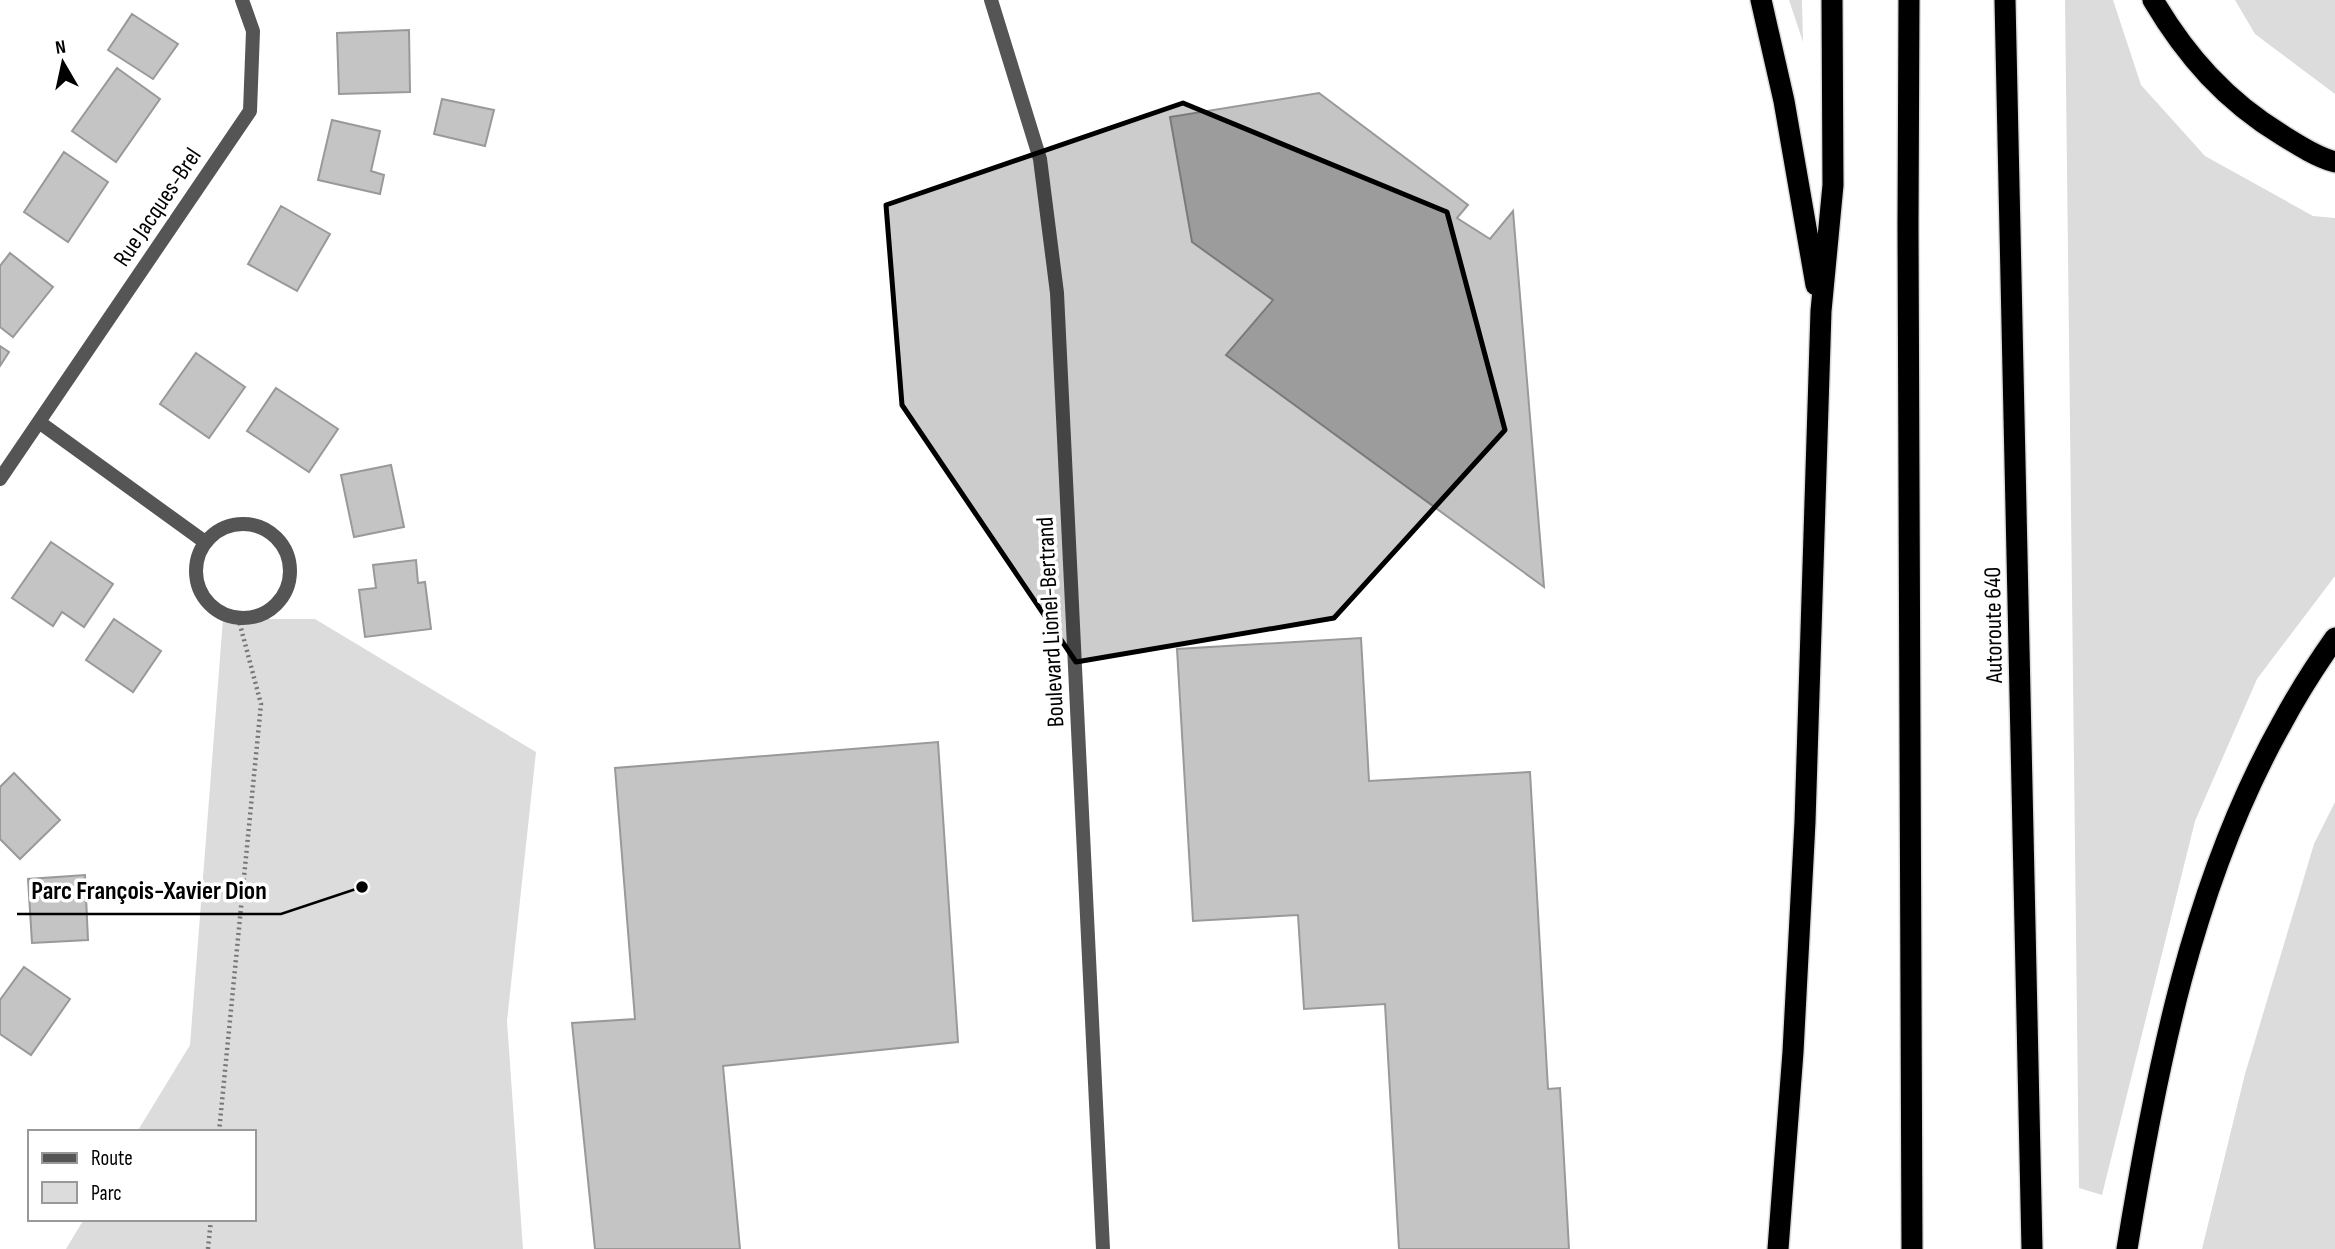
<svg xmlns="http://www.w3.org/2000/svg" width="2335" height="1249" font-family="'Sofia Sans Condensed',sans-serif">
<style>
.green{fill:#dcdcdc}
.building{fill:#c4c4c4;stroke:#999;stroke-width:2}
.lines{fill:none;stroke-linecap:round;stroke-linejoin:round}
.motorway-casing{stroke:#dbdbdb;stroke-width:24}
.path{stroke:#777;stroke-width:4.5;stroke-dasharray:2 3.5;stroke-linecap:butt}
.minor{stroke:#555;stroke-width:14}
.motorway{stroke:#000;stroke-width:21}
.marked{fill:#000;fill-opacity:0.2;stroke:#000;stroke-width:5;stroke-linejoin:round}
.labels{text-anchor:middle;stroke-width:7;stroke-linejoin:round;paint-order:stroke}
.street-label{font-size:24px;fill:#000;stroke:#fff}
.leader{fill:none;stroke:#000;stroke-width:2.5}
.callout-dot{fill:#000;stroke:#fff;stroke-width:2.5}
.callout-label{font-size:26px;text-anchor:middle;font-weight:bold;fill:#000;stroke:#fff;stroke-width:7;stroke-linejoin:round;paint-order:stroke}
</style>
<rect width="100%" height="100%" fill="#fff"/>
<path class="green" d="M1789,0h13l1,42z
M2065,0h48l28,85 64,71 108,60 22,2v358l-78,103 -62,142 -93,374 -23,-7z
M2235,0h100v94l-80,-60z
M223,619h92l221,133 -29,269 16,228h-457l18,-30h170v-87h-117l53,-87z
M2335,802v447h-133l43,-175 69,-230z"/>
<path class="building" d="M132,14l46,30 -25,35 -45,-29z
M409,30l1,62 -71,2 -2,-61z
M117,68l43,31 -44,63 -44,-31z
M1319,93l149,112 -11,13 33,21 23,-28 31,376 -318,-232 47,-55 -81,-58 -22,-125z
M442,99l52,11 -9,36 -51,-12z
M332,120l48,11 -9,40 13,4 -4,19 -62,-14z
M64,152l44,30 -40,60 -44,-30z
M281,206l49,28 -33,57 -49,-27z
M10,253l43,34 -40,50 -13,-10v-61z
M0,346l9,6 -9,14z
M196,353l49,34 -36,51 -49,-34z
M276,388l62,41 -29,43 -62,-41z
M391,465l13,62 -50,10 -13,-62z
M51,542l62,42 -29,43 -22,-15 -9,14 -41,-28z
M416,560l2,23 7,-1 6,47 -66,8 -6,-47 17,-2 -3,-23z
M114,619l47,32 -28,41 -47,-32z
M1361,638l8,143 161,-9 18,317 12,-1 9,161h-170l-14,-245 -81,5 -6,-94 -105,6 -16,-272z
M938,742l20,300 -235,24 17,183h-145l-23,-226 63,-4 -20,-251z
M14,773l46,47 -40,39 -20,-20v-52z
M85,875l3,65 -56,3 -4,-64z
M24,967l46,32 -39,56 -31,-21v-34z"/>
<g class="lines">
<g class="motorway-casing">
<path id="motorway" d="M1761,0l23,101 32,184
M1909,0l-1,225 4,1024
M2005,0l27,1249
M2153,0c33,56 73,101 129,135 16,10 35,22 53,27
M1778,1249l15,-197 12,-230 16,-511 12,-126 -1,-185
M2127,1249c29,-179 65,-366 155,-526 16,-30 34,-58 53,-85"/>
</g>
<path class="path" d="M219,1132l42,-428 -23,-87
M208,1249l3,-30"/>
<path class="minor" d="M991,0l49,159 17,134 46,956
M39,422l166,120
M0,479l250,-368 3,-80 -11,-31
M196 571a47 47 0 1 1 94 0a47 47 0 1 1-94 0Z"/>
<use href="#motorway" class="motorway"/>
</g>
<path class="marked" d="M1183,103l264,109 58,218 -171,188 -258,44 -174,-257 -16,-200z"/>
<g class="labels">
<g class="street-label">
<text transform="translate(157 207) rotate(-56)" y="8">Rue Jacques-Brel</text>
<text transform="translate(1050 622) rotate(-93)" y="8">Boulevard Lionel-Bertrand</text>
<text transform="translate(1993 625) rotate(-91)" y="8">Autoroute 640</text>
</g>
</g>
<path class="leader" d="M362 887L281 914H17"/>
<circle class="callout-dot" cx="362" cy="887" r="7"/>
<g class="callout-label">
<text x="149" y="899">Parc François-Xavier Dion</text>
</g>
<rect x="28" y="1130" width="228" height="91" fill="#ffffff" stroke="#999999" stroke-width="2"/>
<rect x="42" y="1153" width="35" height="10" fill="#555555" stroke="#999999" stroke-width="2"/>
<text x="91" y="1165" font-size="21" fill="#000000">Route</text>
<rect x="42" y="1182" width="35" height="21" fill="#dcdcdc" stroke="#999999" stroke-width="2"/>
<text x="91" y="1200" font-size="21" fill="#000000">Parc</text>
<g transform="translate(63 63) rotate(351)" stroke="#ffffff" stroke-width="5" paint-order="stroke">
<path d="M0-5L12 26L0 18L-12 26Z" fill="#000000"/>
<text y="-10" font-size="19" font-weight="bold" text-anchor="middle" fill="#000000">N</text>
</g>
</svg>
